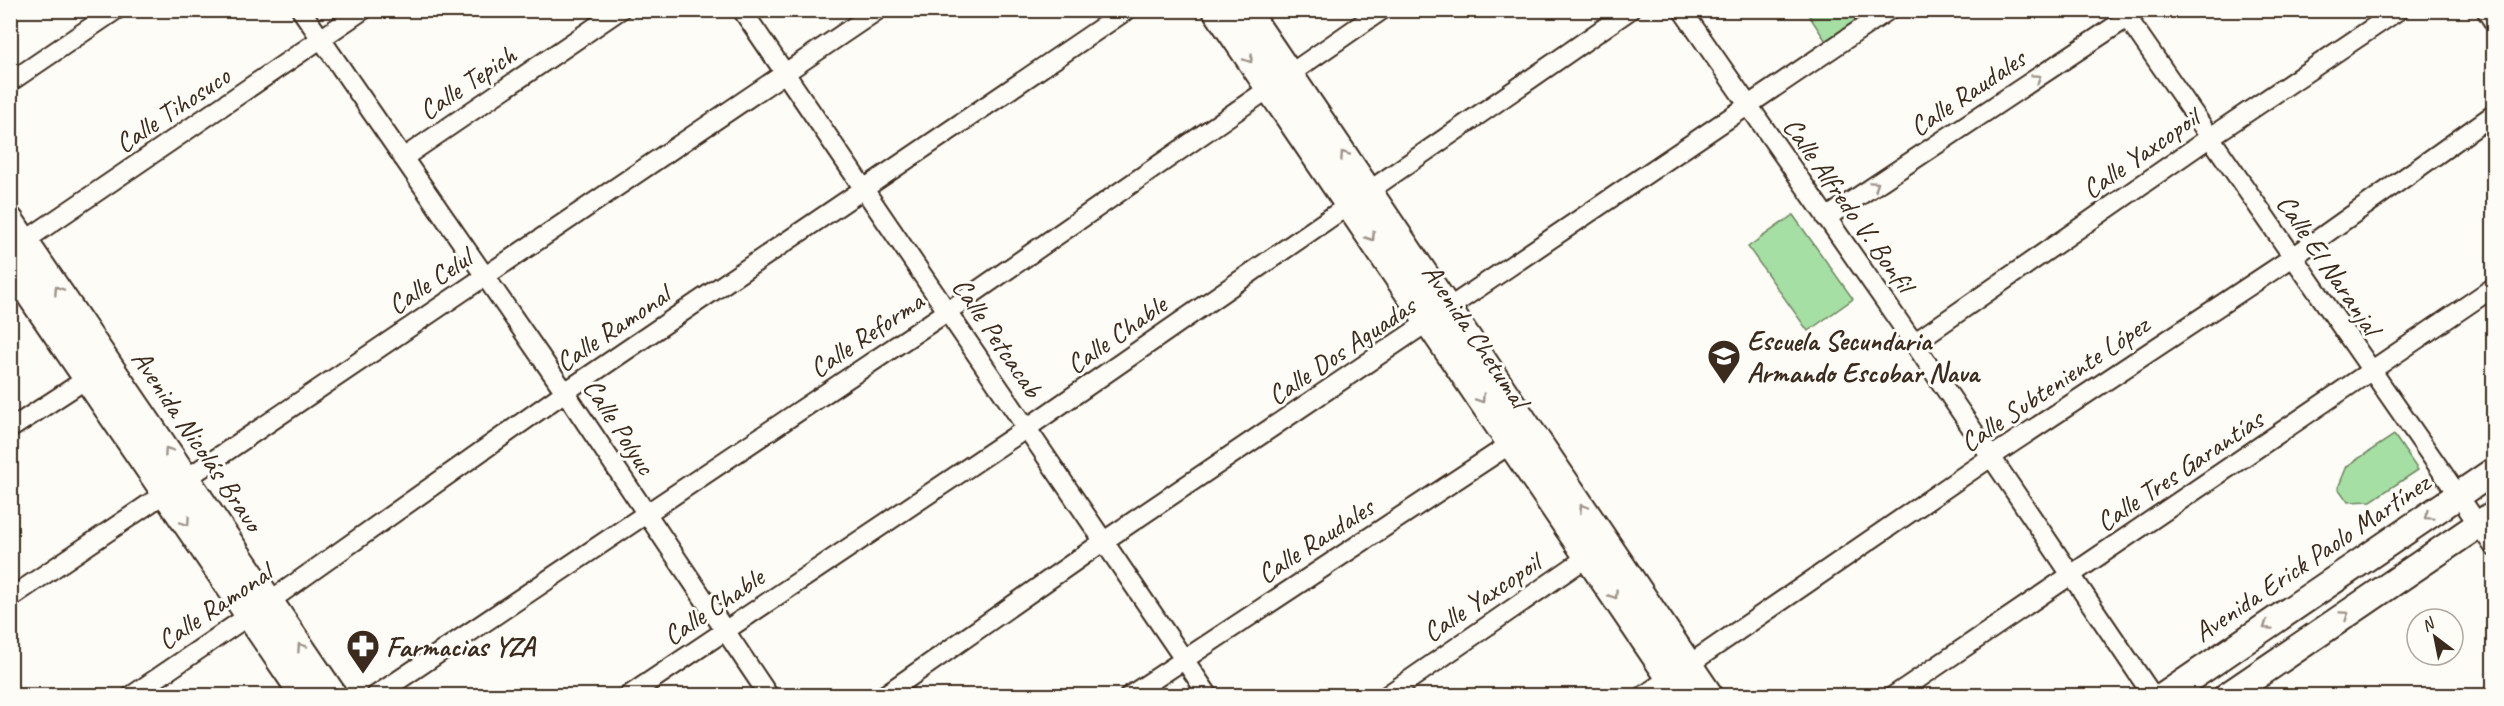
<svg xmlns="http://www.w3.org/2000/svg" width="2504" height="706" font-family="Caveat,sans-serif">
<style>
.green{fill:#a5dfa4;stroke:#708461;stroke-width:1.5}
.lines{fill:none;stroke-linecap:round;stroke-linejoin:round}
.street-casing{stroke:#3b2a1e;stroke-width:22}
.secondary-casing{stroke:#3b2a1e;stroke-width:30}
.street{stroke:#fdfcf7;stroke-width:18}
.secondary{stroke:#fdfcf7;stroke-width:26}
.oneway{stroke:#9c938a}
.labels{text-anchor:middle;stroke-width:6;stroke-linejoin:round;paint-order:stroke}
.street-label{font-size:28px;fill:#3b2a1e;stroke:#fdfcf7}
.poi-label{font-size:28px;font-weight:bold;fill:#3b2a1e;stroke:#fdfcf7;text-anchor:start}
</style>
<rect width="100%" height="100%" fill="#fdfcf7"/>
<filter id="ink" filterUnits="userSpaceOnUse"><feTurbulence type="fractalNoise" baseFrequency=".0167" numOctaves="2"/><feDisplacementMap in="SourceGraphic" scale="12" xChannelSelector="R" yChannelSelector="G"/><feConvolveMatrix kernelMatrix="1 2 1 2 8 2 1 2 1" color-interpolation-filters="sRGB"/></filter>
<g filter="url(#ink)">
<path class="green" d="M1806,11h44l7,12 -28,23z
M1793,215l60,84 -45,32 -60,-84z
M2394,435l24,35 -47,31 -23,1 -10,-14 9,-22z"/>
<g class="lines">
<g class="street-casing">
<path id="street" d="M301,10l264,382 204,304
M742,10l467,686
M1682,10l232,333 239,353
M2122,10l372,537
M2486,10l8,13
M10,82l106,-72
M403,158l217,-148
M1826,218l313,-208
M10,251l353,-241
M1914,343l295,-205 190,-128
M10,429l87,-57
M10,598l868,-588
M131,696l139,-95 295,-209 562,-382
M375,696l573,-385 434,-301
M628,696l399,-268 603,-418
M883,696l221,-155 785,-531
M1129,696l392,-259
M1386,696l210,-145
M1643,696l348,-239 302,-200 201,-143
M1893,696l601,-409"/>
</g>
<g class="secondary-casing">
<path id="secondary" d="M1216,10l466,686
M1246,10l464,686
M10,220l324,476
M10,266l294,430
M2164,696l330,-225
M2227,696l267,-182"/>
</g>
<use href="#street" class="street"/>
<use href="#secondary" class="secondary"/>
</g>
<defs><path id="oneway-chevron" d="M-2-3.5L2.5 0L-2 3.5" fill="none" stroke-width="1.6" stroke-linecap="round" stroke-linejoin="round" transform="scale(1.5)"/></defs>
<g class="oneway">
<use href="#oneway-chevron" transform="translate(1249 59) rotate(56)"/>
<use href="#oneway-chevron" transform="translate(2037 78) rotate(-34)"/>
<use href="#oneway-chevron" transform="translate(1344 155) rotate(-124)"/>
<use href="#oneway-chevron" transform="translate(1875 185) rotate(-34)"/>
<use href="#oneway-chevron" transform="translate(1371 237) rotate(56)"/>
<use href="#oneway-chevron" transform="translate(58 290) rotate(-124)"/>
<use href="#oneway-chevron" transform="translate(1481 399) rotate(56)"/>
<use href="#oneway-chevron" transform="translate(168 451) rotate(-124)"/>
<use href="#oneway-chevron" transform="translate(1583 508) rotate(-124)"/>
<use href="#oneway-chevron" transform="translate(2428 516) rotate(146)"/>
<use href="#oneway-chevron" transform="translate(186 522) rotate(56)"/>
<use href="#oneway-chevron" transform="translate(1614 595) rotate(56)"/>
<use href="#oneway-chevron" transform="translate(2345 615) rotate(-34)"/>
<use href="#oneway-chevron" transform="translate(2267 626) rotate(146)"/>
<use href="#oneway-chevron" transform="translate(301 647) rotate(-124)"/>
</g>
</g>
<defs>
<g id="school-pin" transform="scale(1.725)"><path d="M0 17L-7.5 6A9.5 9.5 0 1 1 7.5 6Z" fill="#3b2a1e" stroke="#fdfcf7"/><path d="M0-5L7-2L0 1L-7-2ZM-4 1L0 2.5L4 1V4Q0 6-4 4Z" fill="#fff"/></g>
<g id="pharmacy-pin" transform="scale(1.725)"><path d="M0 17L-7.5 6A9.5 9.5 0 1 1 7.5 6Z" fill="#3b2a1e" stroke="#fdfcf7"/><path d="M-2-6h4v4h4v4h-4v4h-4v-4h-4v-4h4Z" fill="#fff"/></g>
</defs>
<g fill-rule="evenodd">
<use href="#school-pin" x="1724" y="356"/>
<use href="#pharmacy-pin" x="363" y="646"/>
</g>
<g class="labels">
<g class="street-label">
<text transform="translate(467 82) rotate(-34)" y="10">Calle Tepich</text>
<text transform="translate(1967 92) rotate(-34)" y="10">Calle Raudales</text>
<text transform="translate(172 109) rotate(-34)" y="10">Calle Tihosuco</text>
<text transform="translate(2140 153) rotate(-35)" y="10">Calle Yaxcopoil</text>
<text transform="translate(1849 204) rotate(55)" y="10">Calle Alfredo V. Bonfil</text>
<text transform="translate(2329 264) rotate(56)" y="10">Calle El Naranjal</text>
<text transform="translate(429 281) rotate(-34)" y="10">Calle Celul</text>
<text transform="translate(612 328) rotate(-34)" y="10">Calle Ramonal</text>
<text transform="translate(866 334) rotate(-34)" y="10">Calle Reforma</text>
<text transform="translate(1116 334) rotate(-35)" y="10">Calle Chable</text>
<text transform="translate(1476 335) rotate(56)" y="10">Avenida Chetumal</text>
<text transform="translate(998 337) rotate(56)" y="10">Calle Petcacab</text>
<text transform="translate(1341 350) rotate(-34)" y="10">Calle Dos Aguadas</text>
<text transform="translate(2054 383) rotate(-34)" y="10">Calle Subteniente López</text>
<text transform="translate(620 426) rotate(57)" y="10">Calle Polyuc</text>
<text transform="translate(198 440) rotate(56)" y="10">Avenida Nicolás Bravo</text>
<text transform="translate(2179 470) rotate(-34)" y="10">Calle Tres Garantías</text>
<text transform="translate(1315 540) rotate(-33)" y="10">Calle Raudales</text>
<text transform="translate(2311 557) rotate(-34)" y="10">Avenida Erick Paolo Martínez</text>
<text transform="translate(1481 597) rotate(-34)" y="10">Calle Yaxcopoil</text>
<text transform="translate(214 606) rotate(-34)" y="10">Calle Ramonal</text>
<text transform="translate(713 606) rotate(-34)" y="10">Calle Chable</text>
</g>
<g class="poi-label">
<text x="1747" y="350">Escuela Secundaria<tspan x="1747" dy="32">Armando Escobar Nava</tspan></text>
<text x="386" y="656">Farmacias YZA</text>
</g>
</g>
<rect width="2504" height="706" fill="none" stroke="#fdfcf7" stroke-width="36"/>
<rect x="18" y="18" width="2468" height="670" fill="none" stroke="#3b2a1e" stroke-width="2" filter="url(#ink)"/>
<g transform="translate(2435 637) rotate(328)"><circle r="28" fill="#fdfcf7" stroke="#afa8a0" stroke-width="1.5"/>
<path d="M0-4.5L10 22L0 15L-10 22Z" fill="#3b2a1e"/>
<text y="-9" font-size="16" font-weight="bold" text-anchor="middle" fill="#3b2a1e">N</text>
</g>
</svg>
